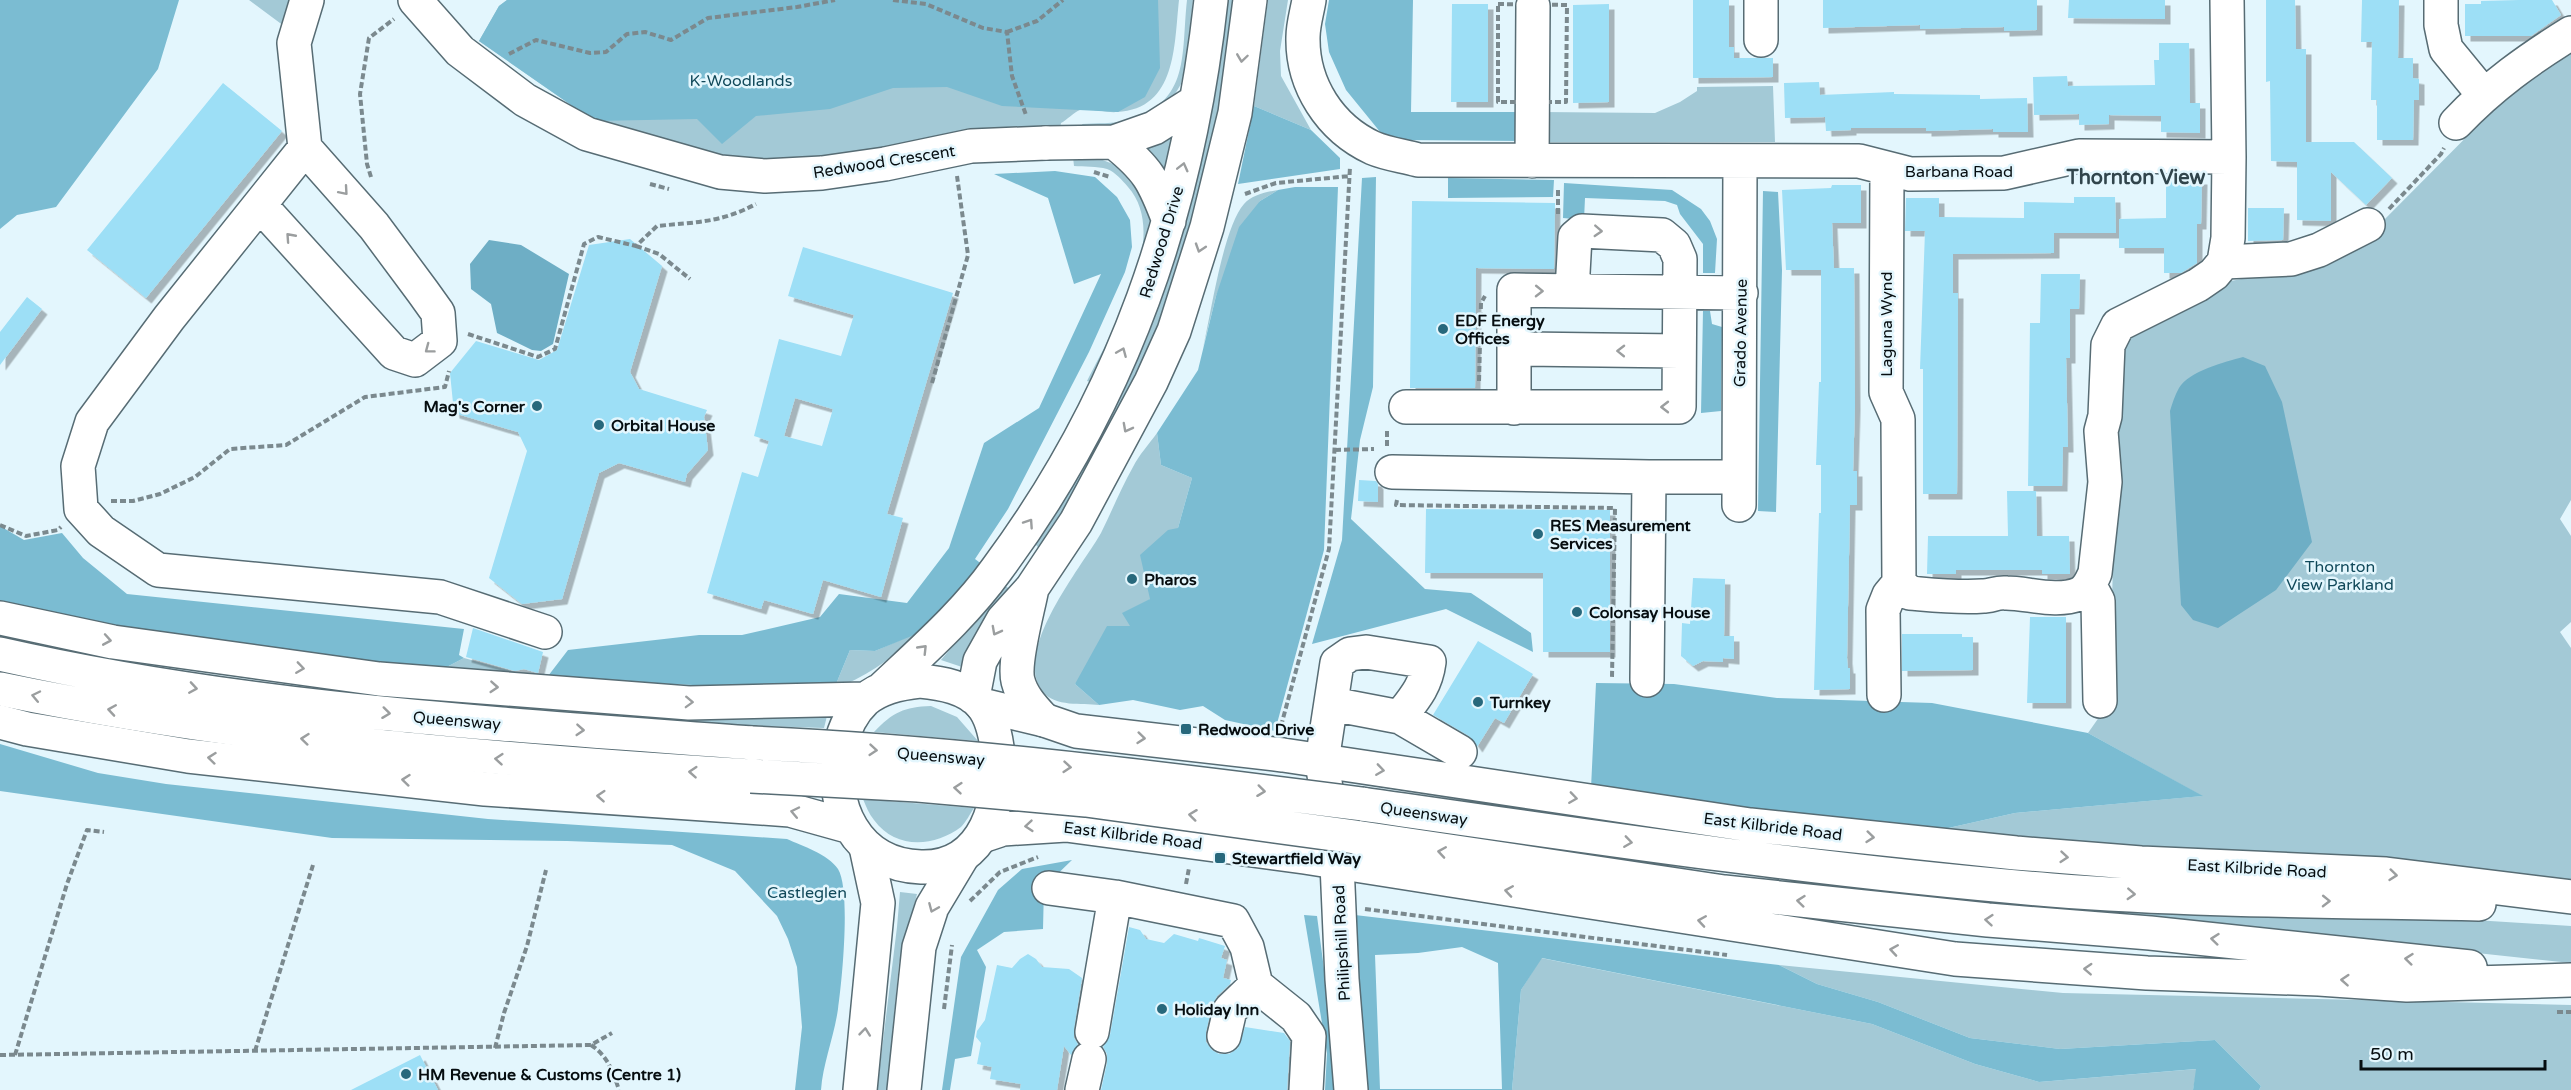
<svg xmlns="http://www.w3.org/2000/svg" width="2571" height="1090" font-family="'Varela Round',sans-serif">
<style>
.green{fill:#a3c9d6}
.forest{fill:#7bbcd2;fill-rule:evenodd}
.water{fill:#6eaec5}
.building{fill:#9ddff6;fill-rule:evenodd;filter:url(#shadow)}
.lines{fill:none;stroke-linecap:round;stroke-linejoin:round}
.minor-casing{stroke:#576c74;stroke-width:36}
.major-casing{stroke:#576c74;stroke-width:36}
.highway-casing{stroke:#576c74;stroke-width:36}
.path{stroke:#7b898e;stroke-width:4;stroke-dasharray:6 3;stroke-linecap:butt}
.minor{stroke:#fff;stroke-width:33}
.major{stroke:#fff;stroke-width:33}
.highway{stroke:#fff;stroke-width:33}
.major-bridge-casing{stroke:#576c74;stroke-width:36;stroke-linecap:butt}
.major-bridge{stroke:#fff;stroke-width:33}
.oneway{stroke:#9b9e9f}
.poi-dot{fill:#27687c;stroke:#e3f6fd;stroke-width:2}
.labels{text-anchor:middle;stroke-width:5;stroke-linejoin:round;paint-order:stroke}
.park-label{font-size:16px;fill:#11495a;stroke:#e3f6fd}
.street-label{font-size:16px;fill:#060d10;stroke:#e3f6fd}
.poi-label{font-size:16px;font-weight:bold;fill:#060d10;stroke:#e3f6fd;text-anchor:start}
.quarter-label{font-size:20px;font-weight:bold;fill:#31454c;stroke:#e3f6fd}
</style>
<defs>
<filter id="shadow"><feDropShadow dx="5.5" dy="5.5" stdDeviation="0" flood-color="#0004"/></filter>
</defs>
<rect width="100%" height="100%" fill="#e3f6fd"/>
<path class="green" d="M249,0h44l-9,26z
M507,0h672c-5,45 -2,109 -62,112 -11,1 -25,-4 -37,-2 -6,2 -13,10 -19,13l-1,6 -71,1 -190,31h-77l-128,-40 -115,-80 20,-35z
M1187,0h6l-6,56 -6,28 -12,20 -40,21 -46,2 -1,-3c14,-1 32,0 46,-4 63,-18 53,-66 59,-120z
M1227,0h10l-19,123 -20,91 -37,116 -63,122 -58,97 -6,-6 57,-89 56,-116 25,-71 29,-106z
M1268,0h20l-8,51 1,25 30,54 -57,-24z
M2571,48v452l-11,19 11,17v86l-11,10 11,16v235l-636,-52 80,-18 187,-17 -114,-63 21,-30 10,-345 7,-23 100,-53 107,-21 47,-37 144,-145z
M1773,86l2,56h-233v-30l113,1 25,-11 17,-11v-4z
M1178,133l-8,41 -18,-18 -13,-8 25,-7z
M1073,157l27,2 26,10 31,47 -49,141 -18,25 -3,-1c24,-49 85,-144 41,-194 -6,-7 -13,-15 -21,-18 -10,-3 -23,-2 -33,-3z
M1278,190l-18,11 -44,95 -13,52c8,-34 20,-120 41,-144 8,-9 22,-12 34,-14z
M1157,433l4,32 31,13 -14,50 -28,71 -19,27 -56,58 24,21c-17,-2 -44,2 -56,-13 -32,-40 38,-124 58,-159 11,-22 20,-45 32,-66 6,-12 16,-23 24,-34z
M1004,585l7,5 -49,77 -21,-7z
M914,634v6c-26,20 -50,38 -80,49l16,-39 25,1z
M464,658l81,22 -106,-9z
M421,696l353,22 53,-2 -3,12 -151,-5 -253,-22z
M931,706l26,11 21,24 -104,-9c19,-20 30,-25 57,-26z
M863,799l111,9c-4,6 -8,14 -13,19 -27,20 -65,23 -87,-7 -5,-6 -8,-14 -11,-21z
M900,892l17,2 -18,70 -12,126h-10l20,-163z
M1927,897l134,9 333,9 177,11v37l-289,-31 -224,-20z
M1541,958l331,66 103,40 64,18 158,-13 -4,21h-681l9,-100z
M1779,965l284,28 508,12v85h-312l2,-4 -46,-46 -155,9 -90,-11 -92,-36 -61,-18z"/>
<path class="forest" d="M0,0h179l-21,69 -102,138 -39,8 -17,14z
M507,0h651l2,68 -15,29 -27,15 -116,-6 -55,-19 -54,1 -63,21 -74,7 -34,28 -25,-25 -103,2 -115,-80 20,-35z
M1329,0h84l-2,112h111v29l-119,-1 -22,-7 -35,-43 -17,-38 -4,-28z
M1254,106l57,24 29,28v11l-102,15z
M1055,171l40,6 22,20 13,23 2,27 -7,25 -36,80 -81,157 -33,50 8,6 -69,75v-5l-39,16 -25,-1 -16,39c-96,1 -192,-9 -289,-9l23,-30 131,-15h43l78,-18 19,-23 68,9 42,-55 35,-105 55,-35 62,-134 -27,10 -26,-86 -54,-24z
M1376,177l-3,210 -13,53 -9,79 74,70 46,4 60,40 2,19 -87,-43 -134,35 30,-104 20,-362z
M1448,178l106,2 -1,17 -105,1z
M1564,183l108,7 29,19 9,12 7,18 -2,34h-12v-29l-23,-30 -3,-9 -12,-4 -80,-3 -1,22 -21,-2z
M1295,187h43l-14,363 -49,181 -50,-11 -22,-14 -23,4 -47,-10 -34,5 -24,-21 32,-58h23l-8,-13 28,-14 -10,-44 28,-25 10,-2 14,-50 -31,-13 -4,-32 41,-63 18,-74 23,-69 21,-26 18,-11z
M1763,191l15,1 4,78 -6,242 -18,-1z
M1703,311h7l2,13 10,3 -1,84 -20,2z
M0,526l24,14 38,-7 21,25 44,36 337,35 -5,26 5,3 -25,13 -381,-49 -58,-17z
M1596,683l78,1 103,14 155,5 156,30 115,63 -188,17 -80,18 -344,-43z
M0,744l98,29 68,11 322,35 299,20c15,7 41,15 51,30 13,21 4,113 0,140 -4,28 -15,54 -17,81h-26l7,-63 -5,-60 -9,-28 -11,-23 -42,-45 -63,-26 -105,-4 -235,-3 -332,-47z
M1072,860l-28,27 -1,42 -39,3 -27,18 9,17 -15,89 -16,3 -5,31h-8l19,-133 37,-67 24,-21z
M1304,915l13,1 23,174h-15l2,-37z
M1355,915l424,50 38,19 61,18 92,36 90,11 155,-9 46,46 -2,4h-66l3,-21 -157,13 -64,-18 -103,-40 -330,-66 -21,32 -9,100h-147l-11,-155zM1462,947l36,16 4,126h-122l-5,-134 43,-2z"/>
<path class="water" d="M489,240l32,5 48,29 -16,70 -12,7 -9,-1 -35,-17 -6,-29 -20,-15 -1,-25z
M2243,357l22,9 17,36 30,140 -36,48 -58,38 -25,-8 -12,-15 -11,-194c2,-7 5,-16 9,-23 10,-17 46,-26 64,-31z"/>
<path class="building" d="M1693,0h36v47h5v11h39v19l-80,1z
M1823,0h214v30l-33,1v-4l-84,2v-4l-97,3z
M2069,0h96v19l-97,-1z
M2266,0h29l1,49h10v93h48l38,36 -26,27 -35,-33v49l-34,-1v-58l-26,-1 -1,-80 -4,1z
M2362,0h37l-1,58h15v20l6,1v21h-5l-1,40h-36v-40h-6l1,-58h-11z
M2519,0h33l9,15 -30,21h-66v-32h16v-3z
M1452,4h36v98h-37z
M1609,4v98l-36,1v-98z
M2159,43h30l1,60h10v30l-39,-1v-16l-52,-1v9l-30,1v-11l-45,1 -1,-38 34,-1 1,10 87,-1 -1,-25h5z
M1819,82l1,13 74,-3v2l86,1v4l47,-1 1,34h-35v-3l-67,2v-3h-75v2l-25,1 -1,-14 -40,1 -1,-35z
M223,83l59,48 -136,167 -59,-48z
M2166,178l36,1 -1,45h-4v39l-16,10h-17v-25h-45v-29l47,-1z
M1832,185h29v38h-29l2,45h20l1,137 -2,66h4v34h-7l-3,153 1,10h2v21l-36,1 5,-177h2v-48h-5l3,-83h2v-112h-35l-4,-80 49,-2z
M2074,197h41l1,36h-62v20l-101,1v39h5l-1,201h-34v-125h-3l5,-138h-20l1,-33h33v19l85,1v-16l50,1z
M1412,201l143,2 -1,66 -78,-1 -1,120h-65z
M2248,208h36l-1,32 -35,1z
M630,239l32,27 -32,106 9,17 68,21 -3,7 4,33 -21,24 -2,8 -66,-19 -20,10 -37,126 -40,5 -33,-26 38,-127 -9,-19 -64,-19 -4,-40 26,-32 63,19 18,-10 32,-105z
M803,247l150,46 -66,221 16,4 -22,79 -58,-17 -10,34 -49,-14 -3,9 -54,-16 35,-121 16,5 11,-36 -15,-5 25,-97 62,17 13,-41 -66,-19zM795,398l38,11 -11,37 -38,-10z
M2041,274h39l-1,35h-9v49h-4l2,89h-5l-1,39h-34l2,-163h10z
M27,297l15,12 -42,56v-33z
M1359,480l17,1 2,3v18l-20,-1z
M2007,491h29l1,45h32l1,38h-28v-4h-86v4h-29l1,-38h80z
M1426,509l184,1v142h-67v-79h-118z
M1693,578l32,1 -1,57h10v23l-11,-1v4l-20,-1 -10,5 -12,-10 1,-33 8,1z
M2030,617h36v86h-39z
M473,628l70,24 -5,21 -14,-4 -9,2 -49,-14z
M1902,634h60v3h11v33l-71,1z
M1478,641l55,33 -29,49 -9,-5 -18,29 -8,-11 -36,-21z
M1129,927l11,3 6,9 18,4 10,-9 24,7 1,-3 26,8 -4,12 6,2 -4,18 8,2 -1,4 -13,12 -5,10 -6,26v10l6,8 7,4h10l9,-6 7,-21 39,6 6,8 -3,49h-186l6,-27v-9l-4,-7 7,-12z
M1028,954l8,5 6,8 27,2 13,9 -8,51v9l4,6 -7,11 -7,-9 -7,44h-37l1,-6 -31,-5 2,-12 -15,-3 4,-21 -5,-6 1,-6 8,-11 12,-55 15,3 8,-9z
M420,1055l18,35h-87z"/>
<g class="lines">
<g class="minor-casing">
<path id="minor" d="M415,0l45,51 65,49 62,34 133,38 45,4 57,-3 63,-9 86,-18 75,-3
M1309,0c-2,12 -6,25 -6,37 -1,48 27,91 70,111 14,6 31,8 45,12l441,1 51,13 94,-1 75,-17 150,1
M2441,0v25l5,24 37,45
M1761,40v-40
M2456,123c35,-37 73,-64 115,-90
M305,148l-136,170 -77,104 -14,44 3,43 20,22 57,39 282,27 105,35
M1532,161l1,-155
M1887,170l-1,222 12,27 1,164 11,10c23,2 49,5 73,3 8,0 14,-4 23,-3 22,0 50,10 73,1 9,-4 12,-12 16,-21l10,-91 -4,-51 4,-15 3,-71 10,-20 80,-40 16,-11 10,-12 4,-24 1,-81 -2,-157
M260,205l134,148 21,7 25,-19 -2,-28 -15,-21 -49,-66 -69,-78 -11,-105 13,-43
M2224,262l67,-3 28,-9 49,-25
M1516,349l163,2
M1406,407h273l1,-148 -6,-14 -12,-10 -80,-4 -7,6 -3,54
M1514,408v-118l227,3
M1392,472l257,5h90
M1739,505l1,-344
M2090,586l8,15 2,100
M1647,680l2,-203
M1884,695l-1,-85 6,-15 10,-12
M1332,704l68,13c14,-18 26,-31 29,-55l-63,-10 -16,2 -13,9 -15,98 15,103 5,115 9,111
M1400,717l60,35
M1049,888l66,9 118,24 14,26 9,38 40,32 13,19 -3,54
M1092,1032l23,-135
M1224,1036l6,-26 26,-25
M860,1090l18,-187 -12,-56
M904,1090l15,-143 13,-40 30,-50
M1082,1090l7,-31"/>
</g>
<g class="major-casing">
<path id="major" d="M0,654c247,56 501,70 752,89
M0,689c248,51 499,71 751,87
M982,705l62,15 32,11 207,24 467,70 266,28 125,10 245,11 185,23
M1362,804c229,33 458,67 689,86 142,11 285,11 428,14
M982,836l21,-7 63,-4 238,32 651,102 192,14 172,6 88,6 164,-5
M1355,837l369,55 264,28 162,13 320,34"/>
</g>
<g class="highway-casing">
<path id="highway" d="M1114,142c34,27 40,39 55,79
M1046,143l68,-1 40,-14 41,-26
M1032,588c-4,22 -19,74 -14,93 4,16 16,28 26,39
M0,618l113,24 266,37 310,24 177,-4
M920,681c21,2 47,6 62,24 9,11 13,28 15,42 7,52 -11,122 -76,120 -65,-2 -93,-62 -81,-120 4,-18 11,-34 25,-47 15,-13 35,-17 55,-19z
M881,690c40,-38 84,-76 116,-121 127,-171 191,-359 214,-569
M973,697l7,-36 23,-41 29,-32 44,-66 75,-140 23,-51 33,-104 28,-114 15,-113
M0,722l27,7 161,27 297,33 305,21 61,17"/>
</g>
<path class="path" d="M893,0l33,4 57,24 24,4 5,44 14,39
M1498,4l69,1 -1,97h-68z
M1007,32l30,-11 26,-21
M509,54l27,-14 54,13 16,-1 21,-18 18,-2 26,8 37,-22 89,-11 38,-7
M1094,172l16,5
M371,177l-4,-13 -7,-70 9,-56 25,-19
M650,184l19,5
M1245,194l31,-11 74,-7
M2389,209l52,-55 3,-6
M1558,214v-25
M636,246l23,8 31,25
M468,334l70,23 17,-8 29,-105 14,-7 38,9 21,-20c39,-4 63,-3 99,-22
M1479,381l2,-78 4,-7
M932,383l36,-128 -11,-79
M1387,446v-17
M1335,450l39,-1
M1397,500l-1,5 219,3 -3,169
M111,501h22l27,-7 35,-17 35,-28 56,-4 79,-48 80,-10 4,-16
M0,525l26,11 32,-6 3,-3
M1281,726l48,-177 21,-382
M1186,884l3,-16
M970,901l30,-29 38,-15
M1365,909l362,46
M944,1009l8,-64
M2557,1012h14
M591,1045c17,11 22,27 28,45
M495,1048l9,-35 23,-67 19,-76
M255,1051l58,-186
M0,1055l591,-10 21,-12
M15,1055l52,-171 20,-54 17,2"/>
<use href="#minor" class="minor"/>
<use href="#major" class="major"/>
<use href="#highway" class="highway"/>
<g class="major-bridge-casing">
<path id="major-bridge" d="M752,743c204,9 407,35 610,61
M751,776l167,9 168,15 269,37"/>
</g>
<use href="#major-bridge" class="major-bridge"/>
</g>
<defs><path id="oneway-chevron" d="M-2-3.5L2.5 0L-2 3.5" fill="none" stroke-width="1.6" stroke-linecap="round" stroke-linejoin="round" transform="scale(1.5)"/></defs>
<g class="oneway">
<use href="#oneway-chevron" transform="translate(1242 58) rotate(98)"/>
<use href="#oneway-chevron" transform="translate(1183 167) rotate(-76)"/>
<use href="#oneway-chevron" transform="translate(344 191) rotate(49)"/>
<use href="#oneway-chevron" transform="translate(1598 231) rotate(3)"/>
<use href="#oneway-chevron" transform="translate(290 237) rotate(-132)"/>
<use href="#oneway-chevron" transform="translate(1200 248) rotate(108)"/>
<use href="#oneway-chevron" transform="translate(1539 291) rotate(1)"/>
<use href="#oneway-chevron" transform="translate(429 349) rotate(143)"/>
<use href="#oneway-chevron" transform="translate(1621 351) rotate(-179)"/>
<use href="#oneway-chevron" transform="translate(1122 352) rotate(-67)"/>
<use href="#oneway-chevron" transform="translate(1665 407) rotate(180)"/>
<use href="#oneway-chevron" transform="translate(1127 428) rotate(118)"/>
<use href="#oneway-chevron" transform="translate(1029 523) rotate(-56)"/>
<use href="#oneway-chevron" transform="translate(996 631) rotate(118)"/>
<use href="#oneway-chevron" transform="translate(107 640) rotate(10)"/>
<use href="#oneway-chevron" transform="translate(923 649) rotate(-46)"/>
<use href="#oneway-chevron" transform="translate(300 668) rotate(8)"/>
<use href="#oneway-chevron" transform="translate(494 687) rotate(4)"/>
<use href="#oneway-chevron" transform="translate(193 688) rotate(9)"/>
<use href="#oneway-chevron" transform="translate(36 696) rotate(-168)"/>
<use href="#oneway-chevron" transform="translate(689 702) rotate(2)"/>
<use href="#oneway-chevron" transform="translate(112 710) rotate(-171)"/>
<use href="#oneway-chevron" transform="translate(386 713) rotate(7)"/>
<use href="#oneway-chevron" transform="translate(580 730) rotate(4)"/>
<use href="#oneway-chevron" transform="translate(1141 738) rotate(6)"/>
<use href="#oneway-chevron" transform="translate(305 739) rotate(-174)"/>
<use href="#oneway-chevron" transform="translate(873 750) rotate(5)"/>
<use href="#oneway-chevron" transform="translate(212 758) rotate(-174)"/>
<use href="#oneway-chevron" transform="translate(499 759) rotate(-175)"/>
<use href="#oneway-chevron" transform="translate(1067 767) rotate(5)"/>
<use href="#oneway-chevron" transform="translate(1380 770) rotate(8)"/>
<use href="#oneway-chevron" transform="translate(693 772) rotate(-176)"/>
<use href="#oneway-chevron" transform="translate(406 780) rotate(-174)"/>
<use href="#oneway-chevron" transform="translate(958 788) rotate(-175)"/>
<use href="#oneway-chevron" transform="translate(1261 791) rotate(7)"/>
<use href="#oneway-chevron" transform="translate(601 796) rotate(-176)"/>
<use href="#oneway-chevron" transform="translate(1573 798) rotate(8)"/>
<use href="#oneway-chevron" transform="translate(795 812) rotate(-168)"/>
<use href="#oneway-chevron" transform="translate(1193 815) rotate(-173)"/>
<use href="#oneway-chevron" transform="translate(1029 826) rotate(175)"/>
<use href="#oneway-chevron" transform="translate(1870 837) rotate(6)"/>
<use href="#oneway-chevron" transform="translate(1628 842) rotate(8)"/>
<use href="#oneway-chevron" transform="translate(1442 852) rotate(-171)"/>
<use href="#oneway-chevron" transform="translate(2064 857) rotate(5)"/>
<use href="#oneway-chevron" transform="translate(2393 875) rotate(6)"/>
<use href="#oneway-chevron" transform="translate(1509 891) rotate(-171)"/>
<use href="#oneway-chevron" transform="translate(2131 894) rotate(3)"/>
<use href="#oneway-chevron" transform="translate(1801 901) rotate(-174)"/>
<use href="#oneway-chevron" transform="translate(2326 901) rotate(1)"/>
<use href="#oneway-chevron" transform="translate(933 908) rotate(113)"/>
<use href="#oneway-chevron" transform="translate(1989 920) rotate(-175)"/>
<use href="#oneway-chevron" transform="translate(1702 921) rotate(-171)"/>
<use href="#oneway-chevron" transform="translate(2215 939) rotate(-174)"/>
<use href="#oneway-chevron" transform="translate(1894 950) rotate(-171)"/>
<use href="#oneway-chevron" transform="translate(2409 959) rotate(-174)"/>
<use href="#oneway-chevron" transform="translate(2088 969) rotate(-177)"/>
<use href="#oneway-chevron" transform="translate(2345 980) rotate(-176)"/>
<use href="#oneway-chevron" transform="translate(865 1032) rotate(-84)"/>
</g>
<g class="poi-dot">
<circle cx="1443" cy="329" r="6"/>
<circle cx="537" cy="406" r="6"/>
<circle cx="599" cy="425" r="6"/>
<circle cx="1538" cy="534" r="6"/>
<circle cx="1132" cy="579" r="6"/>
<circle cx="1577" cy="612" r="6"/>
<circle cx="1478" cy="702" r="6"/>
<rect x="1180" y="723" width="12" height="12" rx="3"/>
<rect x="1214" y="852" width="12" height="12" rx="3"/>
<circle cx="1162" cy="1009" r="6"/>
<circle cx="406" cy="1074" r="6"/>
</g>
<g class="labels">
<g class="park-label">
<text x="741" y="86">K-Woodlands</text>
<text x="2340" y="572">Thornton<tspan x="2340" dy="18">View Parkland</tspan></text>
<text x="807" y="898">Castleglen</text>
</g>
<g class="street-label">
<text transform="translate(884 161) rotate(-9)" y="6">Redwood Crescent</text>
<text x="1959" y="177">Barbana Road</text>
<text transform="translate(1161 242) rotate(-73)" y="6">Redwood Drive</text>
<text transform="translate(1886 324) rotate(-90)" y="6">Laguna Wynd</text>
<text transform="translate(1740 333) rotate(-89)" y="6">Grado Avenue</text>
<text transform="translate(457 720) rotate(5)" y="6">Queensway</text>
<text transform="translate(941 756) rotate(5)" y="6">Queensway</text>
<text transform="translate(1424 813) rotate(8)" y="6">Queensway</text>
<text transform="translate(1773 826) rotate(7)" y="6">East Kilbride Road</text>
<text transform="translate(1133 835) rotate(7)" y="6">East Kilbride Road</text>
<text transform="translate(2257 868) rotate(3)" y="6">East Kilbride Road</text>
<text transform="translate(1341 943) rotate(-93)" y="6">Philipshill Road</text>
</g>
<g class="poi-label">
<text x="1455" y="326">EDF Energy<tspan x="1455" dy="18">Offices</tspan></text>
<text x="525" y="412" text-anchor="end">Mag's Corner</text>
<text x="611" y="431">Orbital House</text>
<text x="1550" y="531">RES Measurement<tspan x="1550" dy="18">Services</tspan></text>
<text x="1144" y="585">Pharos</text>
<text x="1589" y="618">Colonsay House</text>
<text x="1490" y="708">Turnkey</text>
<text x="1198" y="735">Redwood Drive</text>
<text x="1232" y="864">Stewartfield Way</text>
<text x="1174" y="1015">Holiday Inn</text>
<text x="418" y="1080">HM Revenue &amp; Customs (Centre 1)</text>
</g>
<g class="quarter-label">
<text x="2136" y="184">Thornton View</text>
</g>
</g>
<path d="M2361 1060v9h184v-9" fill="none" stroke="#060d10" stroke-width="3"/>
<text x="2370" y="1060" font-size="18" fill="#060d10" stroke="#e3f6fd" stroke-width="4.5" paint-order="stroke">50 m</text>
</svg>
